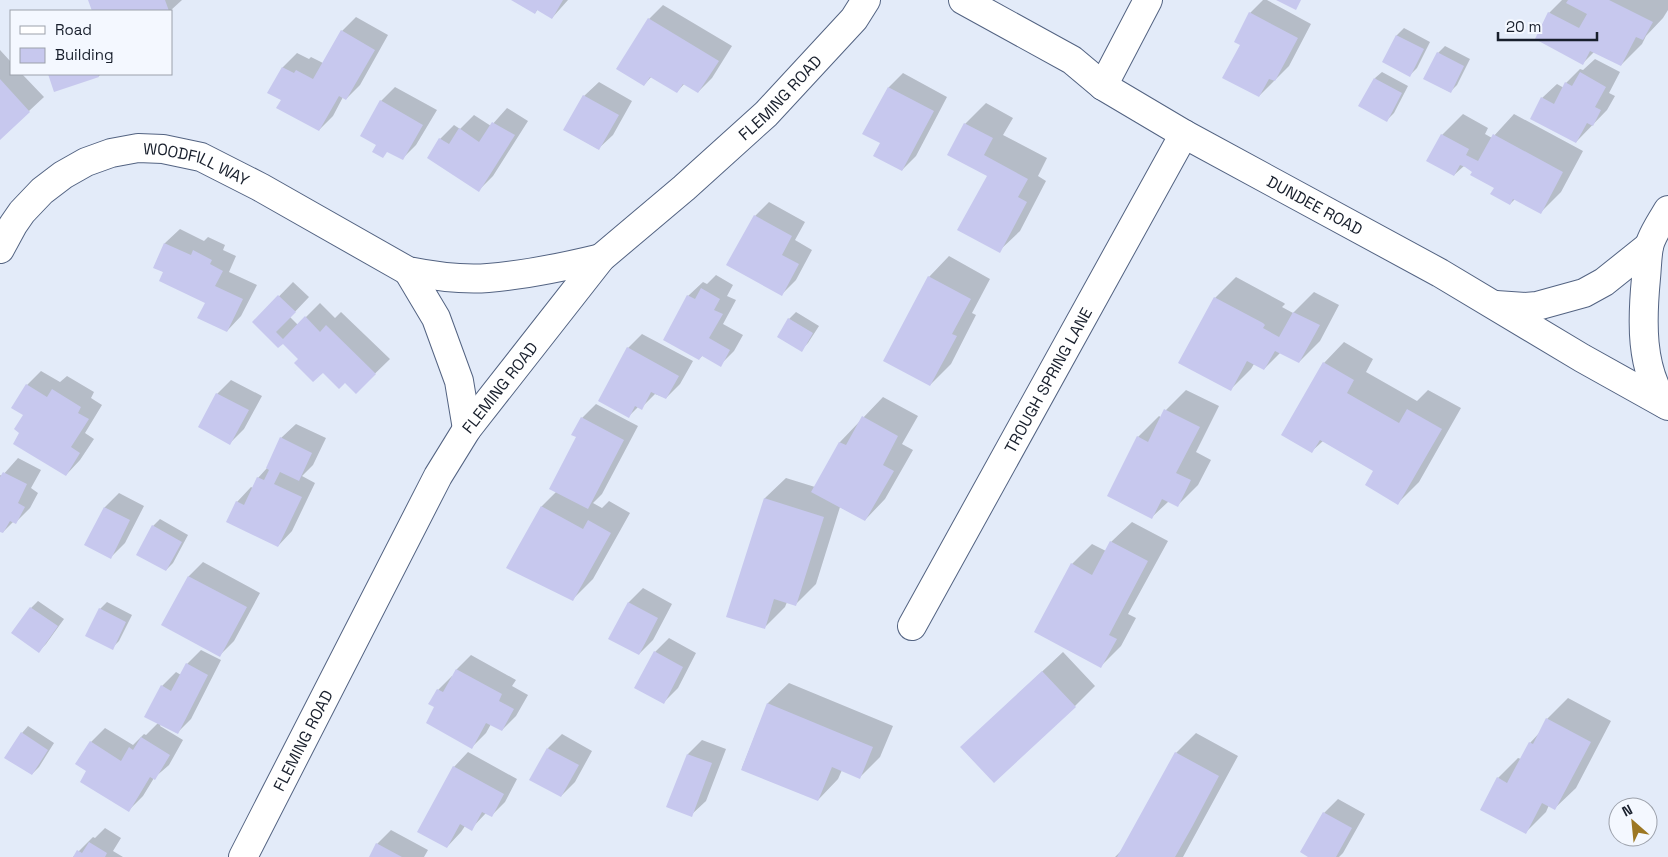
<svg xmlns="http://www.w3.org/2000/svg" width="1668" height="857" font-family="'Space Grotesk',sans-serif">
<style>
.shadow{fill:#0003}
.building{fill:#c7c8ee}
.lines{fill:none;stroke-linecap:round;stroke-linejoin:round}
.street-casing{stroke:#536382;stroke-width:30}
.street{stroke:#fff;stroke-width:28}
.labels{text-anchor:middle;stroke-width:4;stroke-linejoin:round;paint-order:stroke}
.street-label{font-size:16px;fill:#181f2c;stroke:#f4f8ff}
</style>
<rect width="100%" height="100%" fill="#e3ebf9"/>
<path class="shadow" d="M90,0h92l-12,11h-76z
M513,0h55l-16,18 -14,-9 -3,4z
M1263,0h4l44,24 -22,42 -30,30 -18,-52 9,-31z
M1562,0h106v10l-5,8 -17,18 -4,8 -21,21 -26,-14 -12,12 -34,-50z
M663,5l69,41 -20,32 -14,14 -13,-9 -8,9 -25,-16 -8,9 5,-66z
M356,17l32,18 -28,50 -14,14 -3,-2 -10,19 -14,14 -37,-30 -13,-7 14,-26 14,-14 12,6 2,-2 12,6 19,-32z
M1404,28l26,14 -13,26 -7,7 -26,-13 13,-27z
M1445,46l25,13 -13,26 -7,7 -25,-13 13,-26z
M0,50l11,12v12h11l22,23 -44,41z
M1595,59l25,13 -11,21 6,3 -8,14 -31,32 -34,-44 15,-14 7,4 2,-5 14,-14 3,1z
M1382,72l26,14 -14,27 -7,7 -12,-42z
M903,73l44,24 -31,59 -14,14 -21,-27 -17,-10 25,-46z
M49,74h52l-2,2 -44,14z
M599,82l33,19 -19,34 -15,14 -33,-19 19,-34z
M395,87l42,23 -21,35 -14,14 -25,-15 4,-43z
M986,103l27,15 -10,17 44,23 -9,18 8,5 -26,50 -21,20 -11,-75 -23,-52z
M507,108l21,13 -35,55 -14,14 -39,-51 14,-14 6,4 14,-14 17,11z
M1463,114l25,14 -3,6 7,4 22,-24 69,37 -22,41 -20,20 -26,-13 -5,5 -15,-17 -21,-16 -10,-5 -10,9 -12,-40z
M769,202l36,20 -10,18 17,10 -16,30 -14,14 -27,-78z
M180,229l24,12 4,-4 17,8 -2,5 13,6 -7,16 28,13 -16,31 -14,15 -21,-28 -42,-31 -10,-5 11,-24z
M949,256l41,23 -18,34 4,2 -25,49 -21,21 -1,-108z
M716,275l17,10 -6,11 9,4 -13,24 20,11 -9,16 -14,14 -17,-10 -4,4 -11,-63 15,-14 4,2z
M1236,277l48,26 1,1 -3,3 11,6 21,-21 25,13 -19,36 -21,21 -18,-10 -17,17 -10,-5 -3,5 -20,20 -16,-91z
M293,282l16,15 -19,20 8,8 22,-22 15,15 6,-6 49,47 -34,33 -11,-11 -46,-22 -16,-17 -29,-20z
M796,312l23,14 -11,17 -7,7 -23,-13 11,-18z
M642,334l51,27 -13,23 -14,14 -11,-4 -14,14 -3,-1 -9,9 -1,-68z
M1344,342l29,17 -7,13 51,29 11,-11 33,18 -42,74 -21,21 -23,-32 -52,-30 -11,10 12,-88z
M41,371l19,11 7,-6 27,16 -3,6 11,7 -17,28 9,6 -14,21 -14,15 -45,-43 6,-47z
M231,380l31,16 -18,33 -14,14 -13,-49z
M1186,390l33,16 -23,46 15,8 -13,25 -20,20 -9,-4 -17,16 -14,-80 21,-21 3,2 4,-8z
M883,397l35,19 -16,28 11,6 -28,49 -20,21 -25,-13 -24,77 -20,20 -9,-2 -2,5 -21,21 -36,-12 37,-118 21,-20 29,9 25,-45z
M596,404l42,22 -36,68 -9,9 9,5 7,-7 21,12 -37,66 -20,20 -65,-31 34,-62 15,-15 21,-54 4,-19z
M296,424l30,14 -13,27 -11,11 13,7 -23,48 -14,15 -41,-44 14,-15 2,1 5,-10 9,-10 14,-30z
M18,458l23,12 -10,18 7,5 -8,15 -14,14 -2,-1 -11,11 -3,-2v-55l2,1z
M119,493l25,13 -19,37 -14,14 -25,-13 19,-37z
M160,519l28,16 -15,28 -7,7 -13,-44z
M1132,522l36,19 -40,73 8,4 -15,28 -20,20 -29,-102 20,-20 14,7 5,-9z
M203,562l57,31 -26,48 -14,14 -57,-31 26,-48z
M643,588l29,16 -19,36 -14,14 -29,-16 19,-36z
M38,601l26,18 -18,25 -7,7 -26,-18 18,-25z
M107,602l25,13 -13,26 -7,7 -12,-39z
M669,638l27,15 -18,35 -14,14 -9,-50z
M201,650l20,10 -30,59 -14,14 -16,-9 -1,2 23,14 -14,25 -15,13 -11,18 -15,15 -40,-40 3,-29 14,-14 28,17 11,-11 2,1 12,-12 4,-37 14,-14 5,3 6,-11z
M1063,652l32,34 -20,20 -92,21z
M471,655l45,25 -4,6 16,9 -12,21 -14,14 -11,-6 -5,9 -14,14 -36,-40 2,-17 14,-14h1l4,-7z
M789,683l104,43 -13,31 -20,20 -18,-7 -4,9 -20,21 -76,-32 26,-65z
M1568,698l43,23 -35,67 -21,20 -6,-3 -3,7 -20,20 -28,-54 20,-20 3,1 9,-16 11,-12 6,-12z
M28,726l26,17 -15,24 -7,7 -10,-41z
M1196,733l42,23 -55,101h-68l7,-7 54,-97z
M562,734l30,17 -17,31 -14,14 -13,-48z
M702,740l24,9 -20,52 -15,14 -3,-61z
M468,752l49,27 -12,23 -14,14 -5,-3 -15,16 -6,-3 -4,6 -14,15 -28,-16 35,-64z
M1338,799l27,15 -22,39 -4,4h-28l13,-44z
M105,828l16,10 -8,13 10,6h-50l20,-20 2,1z
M391,830l37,20 -4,7h-54l7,-13z"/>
<path class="building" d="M88,0h77l4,11h-77z
M511,0h52l-11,19 -15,-9 -2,4z
M1276,0h25l-5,10z
M1568,0h41l44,22 -10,18 -7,-3 -15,29 -31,-15 -7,14 -48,-26 13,-27 31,16 8,-14 -21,-11z
M1249,12l49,26 -23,43 -6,-2 -10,18 -37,-19 18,-33 -6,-3z
M648,18l71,43 -21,32 -15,-9 -6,9 -27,-16 -6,9 -28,-17z
M341,30l34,20 -29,50 -7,-4 -20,35 -43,-23 5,-8 -14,-7 15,-26 12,6 2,-3 17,9z
M1396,35l28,14 -14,28 -28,-15z
M1437,52l27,14 -13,27 -28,-14z
M1580,72l26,15 -11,20 6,3 -8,16 -6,-3 -11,20 -46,-24 11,-22 13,7 11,-22 7,4z
M48,74h50l1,3 -45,15z
M1374,78l28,15 -15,29 -29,-16z
M0,79l30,33 -30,28z
M888,87l46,24 -32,60 -29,-15 7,-13 -18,-9z
M583,95l36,20 -20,35 -36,-20z
M380,100l43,25 -20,35 -16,-8 -4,6 -9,-5 -2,-1 4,-7 -16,-9z
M492,122l23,13 -36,57 -52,-34 12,-20 10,6 10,-16 20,14z
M964,123l29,15 -9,17 44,24 -10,18 9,5 -27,51 -43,-23 30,-54 -40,-21z
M1441,134l28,15 -3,6 12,6 15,-27 70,38 -22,42 -28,-15 -3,6 -20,-11 4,-6 -24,-13 2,-3 -7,-5 -5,-2 -6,11 -28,-15z
M754,215l38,21 -10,19 17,9 -17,32 -56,-31z
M164,243l27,12 2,-5 19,10 -2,4 13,7 -8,15 28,13 -16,33 -30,-14 8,-15 -46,-22 4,-9 -10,-4z
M928,276l43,23 -19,35 5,2 -27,50 -47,-25z
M701,288l19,11 -6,11 9,4 -14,24 21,12 -9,17 -19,-11 -3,4 -36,-20 24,-45 8,4z
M278,295l18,17 -20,20 7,7 22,-23 15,16 6,-7 50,49 -20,20 -11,-11 -6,6 -16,-16 -10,9 -19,-19 4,-4 -15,-15 -5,4 -26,-26z
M1214,297l49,26 2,2 -2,3 16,9 14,-25 27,13 -21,38 -24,-12 -11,19 -17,-9 -16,30 -53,-28z
M788,318l25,15 -11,19 -25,-15z
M627,347l52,29 -13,23 -15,-7 -9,18 -7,-4 -6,12 -31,-17z
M1323,362l31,18 -7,13 52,30 8,-14 35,20 -44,76 -33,-20 8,-14 -53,-31 -8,13 -31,-18z
M26,384l21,13 5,-8 29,18 -3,6 11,6 -18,28 9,6 -14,23 -53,-32 6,-11 -5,-4 9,-14 -12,-7z
M216,393l33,17 -19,35 -32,-18z
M1164,409l36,18 -24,46 15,7 -13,27 -16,-8 -10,20 -45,-23 30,-60 11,6z
M862,416l36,20 -15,29 11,6 -29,50 -54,-29 28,-50 7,3z
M581,417l43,23 -36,69 -39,-20 27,-52 -5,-2z
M280,437l32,16 -13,28 -19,-9 -6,12 28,13 -24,50 -52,-25 10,-21 8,4 13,-28 7,3 5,-10 -3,-2z
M3,472l24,12 -9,19 7,4 -9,17 -6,-3 -7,12 -3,-1v-55z
M764,498l60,19 -28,89 -22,-7 -9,30 -39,-12z
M541,506l42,23 5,-9 23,13 -38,68 -67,-33z
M104,507l26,13 -19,39 -27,-14z
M152,525l30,17 -16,29 -30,-16z
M1110,541l38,20 -39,74 8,4 -16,29 -67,-36 37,-69 21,12z
M188,576l59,31 -27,50 -59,-32z
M628,602l30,16 -19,37 -31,-16z
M30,607l28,19 -19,27 -28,-20z
M99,608l27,14 -13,28 -28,-14z
M654,651l29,16 -19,37 -30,-16z
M186,663l22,12 -30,59 -34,-17 17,-32 10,6z
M456,669l46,25 -3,7 15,8 -12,22 -16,-8 -14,26 -46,-26 8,-16 -6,-3 2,-3 7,-12 6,3z
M1042,671l34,36 -82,76 -34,-36z
M767,703l106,44 -13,32 -28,-12 -14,34 -77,-31z
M1546,718l45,24 -36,68 -13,-7 -16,31 -46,-24 17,-33 10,6 22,-41 4,2z
M21,732l27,18 -16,25 -28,-17z
M141,737l29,18 -15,25 -5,-3 -21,35 -49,-30 6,-11 -11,-7 15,-23 31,20 8,-14 4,3z
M547,748l32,17 -18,32 -32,-17z
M1175,752l44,24 -27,51 -17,30h-58z
M687,754l25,9 -20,54 -26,-10z
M453,766l51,28 -12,23 -10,-5 -10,19 -12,-7 -13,24 -30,-16z
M1323,812l29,16 -16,29h-28l-8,-5z
M89,842l18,11 -2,4h-32l4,-7 5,3z
M376,843l26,14h-33z"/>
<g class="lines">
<g class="street-casing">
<g id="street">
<path id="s1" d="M963,0l109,60 31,26 81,48 256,139 142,85 86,48"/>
<path d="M1103,86l45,-86"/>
<path id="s2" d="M0,249l13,-24 9,-13 20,-21 21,-16 23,-13 25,-9 27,-5 25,1 38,8 59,30 148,84c25,5 55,9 80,7 38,-3 76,-11 113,-20"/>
<path d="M408,271l28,47 23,63 8,48"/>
<path d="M1496,305l29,2 12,-1 47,-13 20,-11 45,-36"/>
<path d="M1665,404c-25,-36 -23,-84 -19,-126 1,-10 1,-21 3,-31 2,-11 13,-27 19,-37"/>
<path id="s3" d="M912,626l272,-492"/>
<path id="s4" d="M243,857l195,-381 29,-47 134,-171 83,-70 82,-74 88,-95 12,-19"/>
</g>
</g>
<use href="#street" class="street"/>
</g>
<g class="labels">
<g class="street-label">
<text dy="6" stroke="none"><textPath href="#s4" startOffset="941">FLEMING ROAD</textPath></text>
<text dy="6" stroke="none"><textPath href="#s2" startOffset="240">WOODFILL WAY</textPath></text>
<text dy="6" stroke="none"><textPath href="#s1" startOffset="408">DUNDEE ROAD</textPath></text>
<text dy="6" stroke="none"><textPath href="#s3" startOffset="281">TROUGH SPRING LANE</textPath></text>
<text dy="6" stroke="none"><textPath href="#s4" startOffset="536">FLEMING ROAD</textPath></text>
<text dy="6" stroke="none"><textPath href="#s4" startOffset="131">FLEMING ROAD</textPath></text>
</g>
</g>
<rect x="10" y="10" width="162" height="65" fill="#f4f8ff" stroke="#9ca1ab"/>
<rect x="20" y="26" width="25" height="8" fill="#ffffff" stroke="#9ca1ab"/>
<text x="55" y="35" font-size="15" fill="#181f2c">Road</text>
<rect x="20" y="48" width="25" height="15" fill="#c7c8ee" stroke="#9ca1ab"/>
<text x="55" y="60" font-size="15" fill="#181f2c">Building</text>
<g transform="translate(1633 822) rotate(333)"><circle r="24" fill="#f4f8ff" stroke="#9ca1ab"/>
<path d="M0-4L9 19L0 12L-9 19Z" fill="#9c7723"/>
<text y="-8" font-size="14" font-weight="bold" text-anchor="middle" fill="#181f2c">N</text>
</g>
<path d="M1498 32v8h99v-8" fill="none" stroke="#181f2c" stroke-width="2.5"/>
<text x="1506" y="32" font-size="15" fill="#181f2c" stroke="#f4f8ff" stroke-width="4" paint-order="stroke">20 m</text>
</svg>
